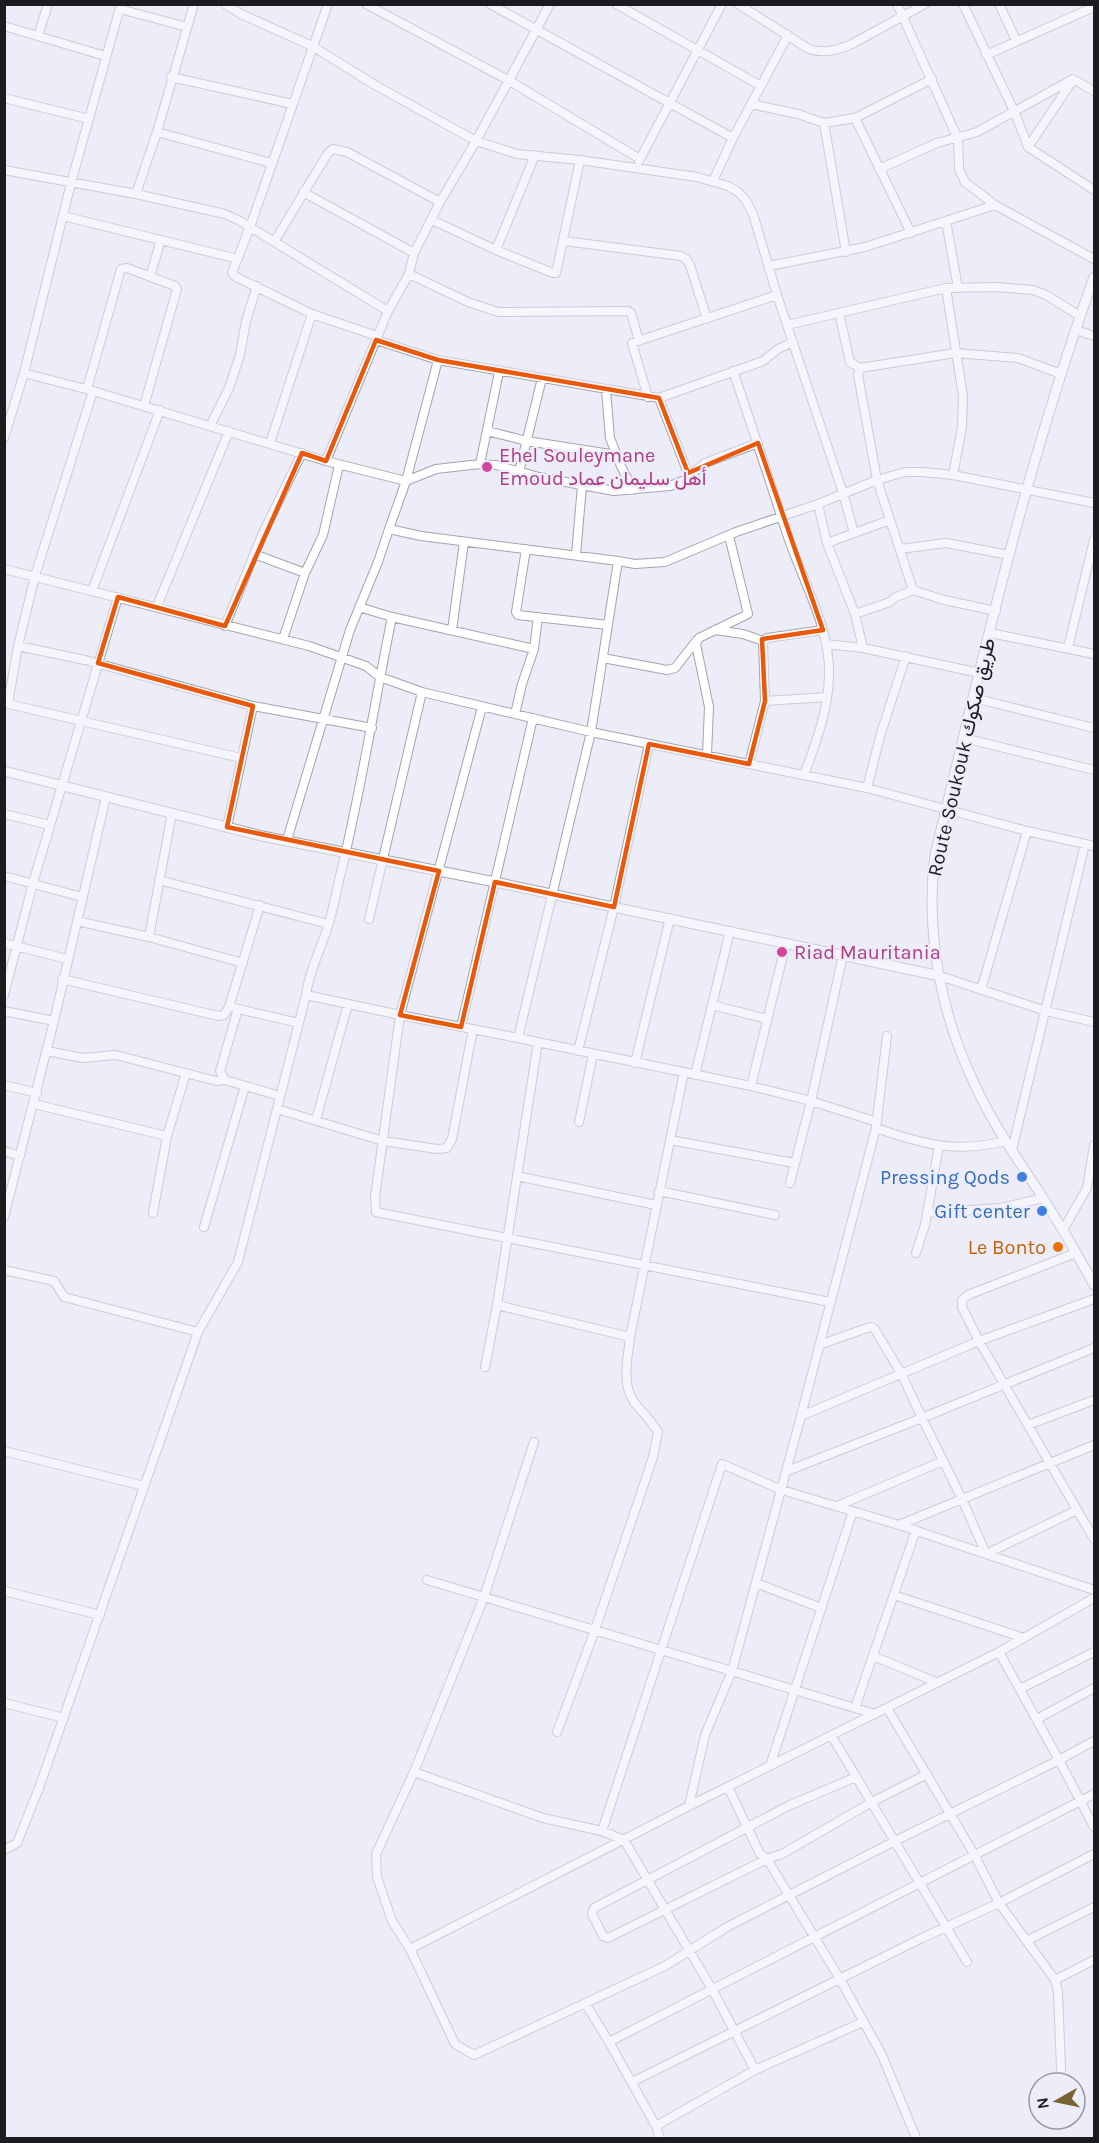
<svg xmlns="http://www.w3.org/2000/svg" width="1099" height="2143" font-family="Karla,Vazirmatn,sans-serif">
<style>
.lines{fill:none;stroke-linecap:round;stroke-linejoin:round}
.minor-casing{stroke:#a3a4af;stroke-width:10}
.tertiary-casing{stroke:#a3a4af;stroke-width:11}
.minor{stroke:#fff;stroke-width:8}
.tertiary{stroke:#fff;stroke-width:9}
.marked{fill:none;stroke:#e8590c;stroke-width:4.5;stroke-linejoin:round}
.hotel-dot{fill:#d1479c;stroke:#ecedf9;stroke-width:2}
.shop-dot{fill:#3f7fe0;stroke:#ecedf9;stroke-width:2}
.food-dot{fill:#e8710a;stroke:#ecedf9;stroke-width:2}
.labels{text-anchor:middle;stroke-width:4.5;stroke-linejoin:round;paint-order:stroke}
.hotel-label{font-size:20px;fill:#b23c85;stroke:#ecedf9;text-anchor:start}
.street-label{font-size:20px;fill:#1b1c20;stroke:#ecedf9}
.shop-label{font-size:20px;fill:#366cbe;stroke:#ecedf9;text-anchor:end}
.food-label{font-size:20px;fill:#c56008;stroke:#ecedf9;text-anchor:end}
</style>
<rect width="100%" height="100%" fill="#ecedf9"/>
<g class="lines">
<g class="minor-casing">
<path id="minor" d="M225,4l16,10 71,32 63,39 101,56 41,13 63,6 117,17 31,9 10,6 7,7 8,15 24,81 66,198 11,40
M366,4l142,76 132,79
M490,4l243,134
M616,4l145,82
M738,4l71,45c15,5 29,1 43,-5l73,-40
M897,4l61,135 1,30 6,13 30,23 99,54
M963,4l52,109 13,34 66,43
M999,4l17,36
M120,9l67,18
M4,26l101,30
M38,36l10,-32
M986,55l108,-48
M171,77l121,27
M1073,79l21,12
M4,98l85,21
M751,104l47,10 26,9 31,-5 77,-39
M855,118l56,115
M824,123l22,129
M157,132l114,31
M1028,147l45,-67
M639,161l83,-157
M879,169l58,-26 40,-11 96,-53
M4,170l132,24 89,20 15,7 148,90
M713,181l20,-43 55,-103
M303,192l111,61
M136,194l21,-62 37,-128
M63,216l175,43
M432,220l64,30 57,23h3l24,-113
M946,221l12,67
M564,241l117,15 5,3 4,6 17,54
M274,242l54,-89 5,-4 14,3 93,50
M496,250l39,-95
M769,266l96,-19 130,-42
M409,274l59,28 30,10 130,-1 3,2 8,28
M150,277l11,-37
M946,288l17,108 -1,31 -9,48
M839,313l11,49 10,6
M312,314l-76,-37 -4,-4 18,-46 78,-223
M787,325l159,-37 50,-1 37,3 13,5 34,21
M1076,330l18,6
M376,340l62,20 221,38 104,-37 15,-12 15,-7
M860,368l-2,7 19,105 36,110
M860,368l95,-15 63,5 43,16
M733,371c19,55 37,111 55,166 15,45 43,91 41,140 -1,34 -13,66 -25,98
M24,373l69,18 233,70 62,-150 21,-37 5,-21 26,-51 36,-61 74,-137
M87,389l34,-120 6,-1 48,18 2,3 -33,117
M606,390l4,48 11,28 12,24
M648,397l-16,-54 145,-48
M659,398l30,78
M210,426l19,-38 11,-33 6,-34 11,-35
M487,431l40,10 90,14
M4,438l20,-65 47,-190 50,-179
M270,443l42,-129 65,22
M326,461l80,20 -17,48 32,7 197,25
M480,464l19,-92
M519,472l23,-94
M406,481l30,-12 44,-5 16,1 43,12 75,14 56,-5 15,-6 20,-17 53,-20
M406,481l32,-121
M818,504l9,39 28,71 8,34
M827,543l63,-23
M526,549l-10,63 2,3 90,10
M900,549l46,-6 63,12
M254,554l51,19
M576,555l6,-69
M4,569l305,77 57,20 14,11 42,15 169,40 276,56 160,43 67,15
M92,591l68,-181
M157,606l72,-175
M359,607l33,10 142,32
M855,614l35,-12 4,-4 19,-8 31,10 52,11
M392,617c-17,83 -30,168 -50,251 -5,19 -8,39 -14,58 -7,23 -19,45 -22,69l94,20 -25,182 1,15 454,90
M225,626l37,-91 40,-82
M452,630l12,-88
M715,630l28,4 20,7
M990,633l104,21
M283,639l22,-66 18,-38 16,-70
M826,644l37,4 117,25
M18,646l67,14 168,46 119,22
M1068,648l26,-108
M603,658l64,12 8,-2 22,-28
M974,698l120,30
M765,701l62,-4
M4,703l237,55
M8,703l10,-57 17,-70 58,-185
M482,707l-82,308 118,23 73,-306 27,-171 17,3 30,-2 71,-30 82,-28 59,-24 28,-8h17l31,3 141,28
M515,714l7,-30 12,-35 4,-32
M964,738l130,32
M707,754l2,-47 -13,-63 3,-6 49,-24 -19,-78
M749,764l16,-63 -2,-60 4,-3 56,-8
M867,788l14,-55 25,-77
M4,814l46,11
M227,827l26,-121
M287,840l63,-210 28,-68 11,-33
M4,876l78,21
M159,880l169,44
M369,919l53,-227
M77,921l72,16 94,26
M149,937l23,-124
M4,943l63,16
M940,976l106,35 48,11
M62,979l156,37 6,-1 5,-8 31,-102
M981,990l46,-159
M4,995l29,-112 85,-286
M712,1005l55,14
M234,1008l65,15
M238,1009l-18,62 5,9 55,16
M4,1011l50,10
M461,1027l72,-309
M518,1038l233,48 60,15 66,21
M47,1051l36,7 33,-3 100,26 9,-1
M578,1051l36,-144 35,-163
M635,1063l35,-145
M695,1075l35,-144
M4,1085l33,8
M751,1086l35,-143
M34,1104l133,32
M277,1109l106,32 54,8 10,-1 5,-9 21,-110
M316,1120l32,-116
M579,1122l14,-68
M876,1128c49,17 79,25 130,13
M670,1140l124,23
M1012,1150l73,-306
M4,1151l16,5
M517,1176l139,29
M790,1183l21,-82 32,-146
M659,1191l116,24
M153,1213l14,-77 19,-63
M927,1213l74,-5 42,-10
M4,1217l50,-196 52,-224
M204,1227l41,-141
M1063,1230l24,-42 7,-43
M916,1253l9,-28 14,-79
M1076,1253l-108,42 -6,5v7l17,34 115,198
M4,1270l50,11 10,16 134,35
M497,1305l133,32 54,-265
M819,1345l51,-18 4,1 27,45 21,45 172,-70
M485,1367l12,-62 41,-263
M801,1416l75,-288 11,-92
M1028,1425l66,-25
M534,1442l-50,155 -70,175 -38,82 1,23 15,44 18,28 45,95 19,11 191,-89 62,-39 168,-86 164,-81 35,67
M4,1451l140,35
M787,1471l135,-53 40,81 24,55 91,-44
M837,1506l106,-45
M899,1525l195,-80
M427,1580l448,134
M756,1583l65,25
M4,1591l96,24
M894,1595l130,43
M999,1652l60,108 35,-19
M873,1656l63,26
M1020,1689l74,-37
M4,1703l60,15
M855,1708l61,-178
M887,1708l87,146 25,49 56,77 3,12 3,77
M1037,1719l57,-31
M557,1732l38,-102 58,-173 5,-25c-7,-12 -16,-20 -24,-30 -13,-19 -6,-44 -4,-65
M831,1735l136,227
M770,1766l83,-255
M414,1772l129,46 59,13 22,9 88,149 43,81 -99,56 4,12
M856,1777l-68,29 -194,102 -2,6 11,22 5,2 159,-79 73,120 42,76 34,83
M728,1787l32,67 7,5 15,-5 90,-52 55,-28
M689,1806l16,-71 27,-64 69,-255 178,-75 115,-42
M602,1831l120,-367 60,26 117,35 195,65
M4,1850l13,-7 22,-55 159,-456 40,-70 68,-267
M1026,1941l68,-34
M410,1949l279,-143 310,-154 95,-54
M1055,1980l39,-20
M585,2003l24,39 47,84
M609,2042l485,-248
M755,2070l108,-48
M632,2082l290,-144 77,-35 95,-49"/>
</g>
<g class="tertiary-casing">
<path id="tertiary" d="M1094,277c-68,188 -112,384 -159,578 -10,77 6,160 40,230 18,40 44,76 68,113 18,28 35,57 51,87
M4,771l258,65 233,46 445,94"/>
</g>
<use href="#minor" class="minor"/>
<use href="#tertiary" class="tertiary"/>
</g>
<path d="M0 0H1099V2143H0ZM376,340l62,20 221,38 29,75 70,-30 65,187 -61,9 3,62 -16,63 -100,-20 -35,163 -119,-25 -34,145 -61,-12 39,-144 -212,-44 26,-121 -155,-43 20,-66 107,29 77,-173 24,8z" fill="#ecedf9" fill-opacity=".55" fill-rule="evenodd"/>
<path class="marked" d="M376,340l62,20 221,38 29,75 70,-30 65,187 -61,9 3,62 -16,63 -100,-20 -35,163 -119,-25 -34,145 -61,-12 39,-144 -212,-44 26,-121 -155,-43 20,-66 107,29 77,-173 24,8z"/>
<g class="hotel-dot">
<circle cx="487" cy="467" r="6"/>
<circle cx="782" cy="952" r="6"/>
</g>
<g class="shop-dot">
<circle cx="1022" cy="1177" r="6"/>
<circle cx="1042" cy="1211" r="6"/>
</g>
<circle class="food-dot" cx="1058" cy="1247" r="6"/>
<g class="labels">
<g class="hotel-label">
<text x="499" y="462">Ehel Souleymane<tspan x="499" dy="23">Emoud أهل سليمان عماد</tspan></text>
<text x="794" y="959">Riad Mauritania</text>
</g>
<g class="street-label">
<text transform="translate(961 757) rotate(-77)" y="7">Route Soukouk طريق صكوك</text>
</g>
<g class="shop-label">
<text x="1010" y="1184">Pressing Qods</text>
<text x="1030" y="1218">Gift center</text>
</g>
<g class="food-label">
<text x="1046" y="1254">Le Bonto</text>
</g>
</g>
<rect width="1099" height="2143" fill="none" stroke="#1b1c20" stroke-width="12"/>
<g transform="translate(1057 2101) rotate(261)"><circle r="28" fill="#ecedf9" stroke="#9899a2" stroke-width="1.5"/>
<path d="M0-4.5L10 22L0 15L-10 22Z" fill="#786332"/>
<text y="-9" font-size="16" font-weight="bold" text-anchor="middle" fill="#1b1c20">N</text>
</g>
</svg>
